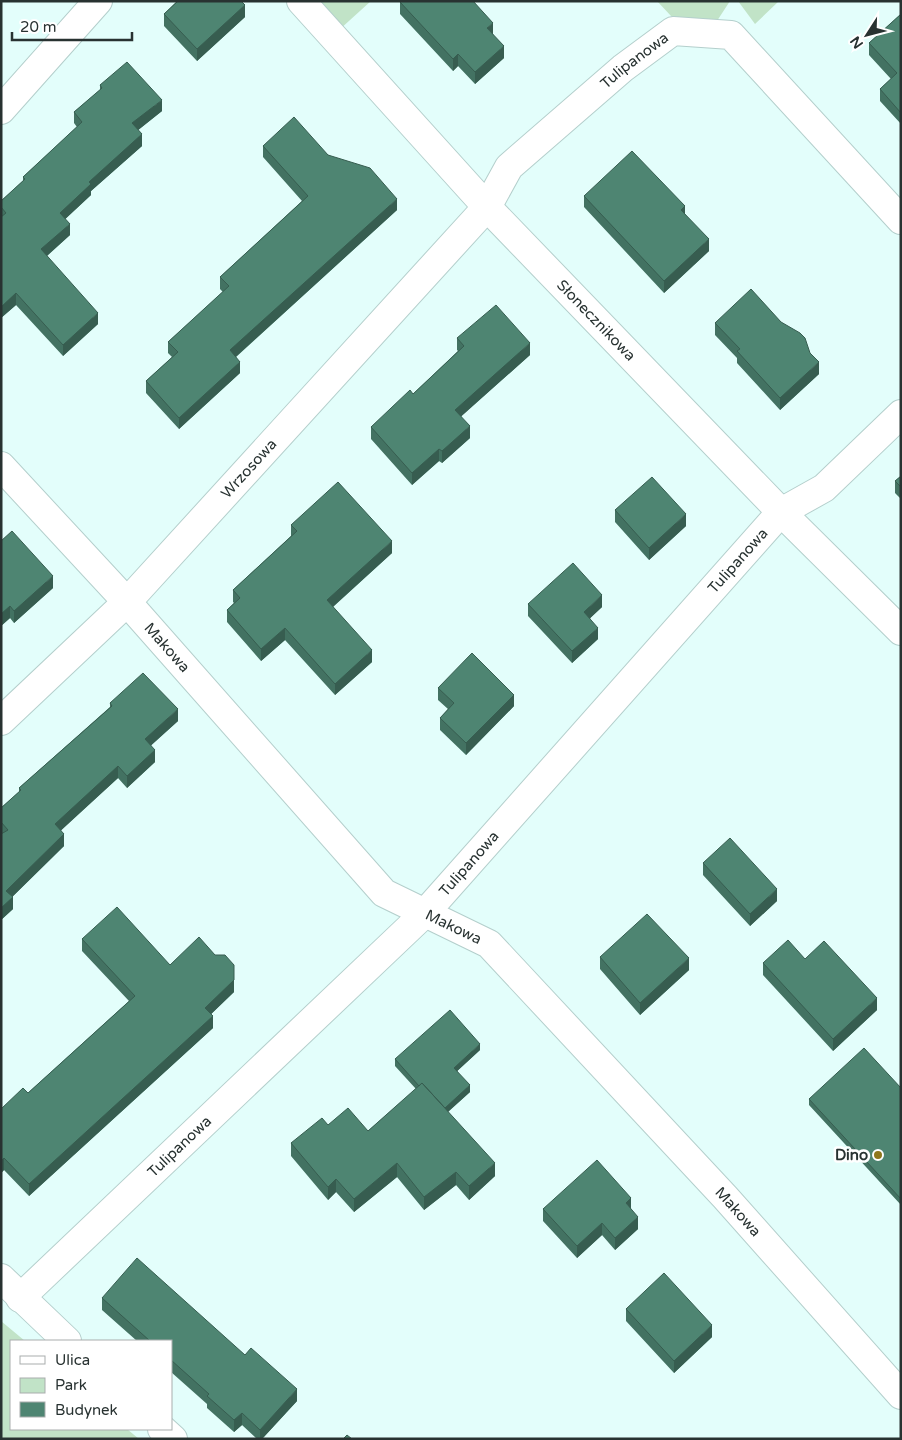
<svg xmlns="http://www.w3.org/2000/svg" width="902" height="1440" font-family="'Varela Round',sans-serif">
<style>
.green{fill:#c1e3c7}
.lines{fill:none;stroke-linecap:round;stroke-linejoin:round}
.street-casing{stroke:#b4cfcc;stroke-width:30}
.street{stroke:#fff;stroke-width:28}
.wall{fill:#437262}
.shaded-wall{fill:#375d50}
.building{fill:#4e8572;stroke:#375d50}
.poi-dot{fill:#8f771d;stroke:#fff;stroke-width:2}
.labels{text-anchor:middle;stroke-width:5;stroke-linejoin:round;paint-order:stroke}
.street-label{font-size:15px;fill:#283231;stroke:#fff}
.poi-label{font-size:15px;font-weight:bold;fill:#283231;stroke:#fff;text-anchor:end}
</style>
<rect width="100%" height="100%" fill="#e3fefb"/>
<path class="green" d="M312,1h59l-32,29z
M657,1h73l-30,46z
M738,1h41l-24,23z
M1,1321l24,20h-14v88h116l12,10h-138z"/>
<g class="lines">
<g class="street-casing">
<g id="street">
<path id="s1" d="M301,1l186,206 294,305 120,119"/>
<path d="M1,110l97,-109"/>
<path id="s2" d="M1,466l126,136 257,291 105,51 236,253 176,198"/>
<path id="s3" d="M1,721l126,-119 360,-395 22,-40 114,-99 50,-37 58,4 170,185"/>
<path d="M1,1278l66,63"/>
<path id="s4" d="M20,1298l405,-385 356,-401 43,-24 77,-74"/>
<path d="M162,1429l11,10"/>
</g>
</g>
<use href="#street" class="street"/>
</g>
<path class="wall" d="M177,1h64l4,16 -48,44 -33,-35v-12z
M400,2l93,32 11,24 -29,26 -17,-18 -5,5 -53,-57z
M901,14v110l-21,-23v-12l11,-10 -22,-24v-12z
M100,85l62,26 -24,19 4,16 -51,45v4l-26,24 5,16 -23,21 51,68 -35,32 -47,-51 -15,13v-117l22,-20v-4l54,-50 -3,-4v-11l26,-22z
M263,146l65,9 69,55 -161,147 4,16 -61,56 -33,-36v-12l26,-24 -4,-4v-11l55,-50 -3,-3v-12l82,-76 -39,-44z
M584,196l101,18 24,37 -45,42 -80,-86z
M715,323l104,51 -39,36 -43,-47v-5l-22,-23z
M457,338l73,17 -69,61 9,22 -28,25 -3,-2 -27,24 -41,-46v-12l42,-33 45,-43 -1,-1z
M901,476v23l-6,-6v-12z
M615,510l71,16 -37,34 -34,-38z
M291,525l101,28 -59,54 39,55 -37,33 -50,-55 -24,21 -34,-39v-12l7,-7 -1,-1v-12l58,-54z
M1,541l52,47 -39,35 -4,-5 -9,8z
M528,604l74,3 -12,11 8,21 -26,24 -44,-47z
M438,688l76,18 -48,49 -26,-25v-12l8,-9 -10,-9z
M110,703l68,18 -27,24 4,17 -28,26 -9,-10 -57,52 3,16 -52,51 1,12 -12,11v-112l18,-16v-4l91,-81z
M703,863l74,38 -27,25 -47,-51z
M82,939l88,26 64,27 -23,22 2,14 -184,168 -25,-26 -3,3v-64l27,-16 101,-92 -47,-50z
M600,957l89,13 -49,45 -40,-46z
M805,959l72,51 -44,41 -70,-76v-12z
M480,1050l-23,21 13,21 -22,20 47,64 -26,24 -13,-15 -32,25 -27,-33 -43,35 -18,-20 -8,8 -37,-44v-13l37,-18 40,6 48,-42 -21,-23v-7z
M901,1088v117l-92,-100v-6z
M543,1209h88l7,20 -23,21 -13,-15 -25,23 -34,-37z
M102,1298l195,103 -35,38h-5l-15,-14 -8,7 -27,-24v-4l-36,-32v-31h-34l-35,-31z
M626,1309l86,28 -38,36 -48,-52z"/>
<path class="shaded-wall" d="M245,5v12l-48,44v-12z
M493,23v12l-6,-7z
M504,46v12l-29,26v-12z
M458,54v12l-5,5v-12z
M162,100v11l-30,24v-12z
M142,134v12l-51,45v4l-31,29v-11l29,-31z
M397,199v11l-167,152v-12z
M685,206v12l-4,-8z
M70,224v11l-29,26v-12z
M709,239v12l-45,42v-12z
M16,293v12l-15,13v-11z
M98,313v11l-35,32v-11z
M530,343v12l-75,67v-12z
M240,362v11l-61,56v-11z
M819,362v12l-39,36v-12z
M470,426v12l-28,25v-12z
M439,449v12l-27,24v-12z
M686,514v12l-37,34v-12z
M392,541v12l-65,59v-12z
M53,576v12l-39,35v-12z
M602,595v12l-18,17v-12z
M10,606v12l-9,8v-12z
M285,628v12l-24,21v-12z
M598,628v11l-26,24v-12z
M372,650v12l-37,33v-11z
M514,695v11l-48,49v-12z
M178,709v12l-33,30v-12z
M155,750v12l-28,26v-12z
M118,766v12l-63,58v-12z
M64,834v12l-58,57v-12z
M777,889v12l-27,25v-12z
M13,897v12l-12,11v-12z
M689,958v12l-49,45v-12z
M234,965v27l-29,28v-12z
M877,998v12l-44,41v-12z
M213,1016v12l-184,168v-12z
M480,1044v6l-26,24v-6z
M470,1085v7l-28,25v-6z
M4,1158v12l-3,3v-12z
M397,1163v14l-43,35v-13z
M495,1163v13l-26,24v-14z
M456,1172v13l-32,25v-13z
M336,1179v13l-8,8v-13z
M631,1198v12l-5,-7z
M638,1217v12l-23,21v-12z
M602,1223v12l-25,23v-12z
M712,1325v12l-38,36v-12z
M297,1389v12l-35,38h-2v-9z
M242,1413v12l-8,7v-12z"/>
<path class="building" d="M178,1h63l4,4 -48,44 -33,-35z
M401,1h72l20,22 -6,5 17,18 -29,26 -17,-18 -5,5 -53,-57z
M901,14v99l-21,-24 17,-16 -28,-30z
M127,62l35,38 -30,23 10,11 -53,48 2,2 -31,29 10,11 -29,25 57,64 -35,32 -47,-52 -15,14v-90l5,-4 -5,-6v-6l24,-22 -2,-2 59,-55 -8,-10 28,-24 -2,-3z
M294,117l34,38 42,13 27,31 -167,151 10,12 -61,56 -33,-37 32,-29 -10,-10 61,-56 -9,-9 88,-81 -45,-50z
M632,151l53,55 -4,4 28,29 -45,42 -80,-85z
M751,289l30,33 19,11 5,5 5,15 9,9 -39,36 -43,-47 3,-2 -25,-26z
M496,305l34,38 -75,67 15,16 -28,25 -3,-2 -27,24 -41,-46 39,-37 3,4 51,-48 -7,-8z
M901,476v11l-6,-6z
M652,477l34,37 -37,34 -34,-38z
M338,482l54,59 -65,59 45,50 -37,34 -50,-56 -24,21 -34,-39 13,-12 -7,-8 64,-59 -6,-6z
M12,531l41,45 -39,35 -4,-5 -9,8v-73z
M573,563l29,32 -18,17 14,16 -26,23 -44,-47z
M472,653l42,42 -48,48 -26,-25 14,-15 -16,-15z
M143,673l35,36 -33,30 10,11 -28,26 -9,-10 -63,58 9,10 -58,57 7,6 -12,11v-74l7,-4 -7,-8v-14l20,-18 -2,-2 93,-82 -2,-3z
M730,838l47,51 -27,25 -47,-51z
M117,907l53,58 29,-28 16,18h10l9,10v15l-29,28 8,8 -184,168 -25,-26 -3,3v-52l22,-21 5,5 107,-97 -53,-57z
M647,914l42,44 -49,45 -40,-46z
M788,940l17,19 19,-18 53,57 -44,41 -70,-76z
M450,1010l30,34 -26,24 16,17 -25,23 -23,-25 -3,3 -24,-27z
M864,1048l37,40v111l-92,-100z
M422,1083l73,80 -26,23 -13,-14 -32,25 -27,-34 -43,36 -18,-20 -8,8 -37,-44 31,-25 6,7 20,-17 20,23z
M597,1160l34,38 -5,5 12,14 -23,21 -13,-15 -25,23 -34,-37z
M137,1258l108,97 6,-7 46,41 -37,41 -18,-17 -8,7 -27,-24 2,-2 -38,-34v-19h-21l-48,-43z
M664,1273l48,52 -38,36 -48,-52z
M347,1435l5,4h-9z"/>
<circle class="poi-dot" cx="878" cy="1155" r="5"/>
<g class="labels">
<g class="street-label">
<text dy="5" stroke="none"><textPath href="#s3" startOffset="918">Tulipanowa</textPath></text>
<text dy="5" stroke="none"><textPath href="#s1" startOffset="435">Słonecznikowa</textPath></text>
<text dy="5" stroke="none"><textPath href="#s3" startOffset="354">Wrzosowa</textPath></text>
<text dy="5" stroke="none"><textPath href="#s4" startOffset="1030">Tulipanowa</textPath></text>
<text dy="5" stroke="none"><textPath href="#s2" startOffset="246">Makowa</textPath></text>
<text dy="5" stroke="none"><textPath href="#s4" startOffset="625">Tulipanowa</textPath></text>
<text dy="5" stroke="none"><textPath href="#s2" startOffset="651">Makowa</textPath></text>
<text dy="5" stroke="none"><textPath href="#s4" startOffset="220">Tulipanowa</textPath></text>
<text dy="5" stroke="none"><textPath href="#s2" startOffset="1056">Makowa</textPath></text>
</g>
<g class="poi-label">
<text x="868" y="1160">Dino</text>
</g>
</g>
<rect width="902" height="1440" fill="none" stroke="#283231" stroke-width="5"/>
<rect x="10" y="1340" width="162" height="90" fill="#ffffff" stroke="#a9adad"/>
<rect x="20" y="1356" width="25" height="8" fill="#ffffff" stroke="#a9adad"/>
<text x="55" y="1365" font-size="15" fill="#283231">Ulica</text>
<rect x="20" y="1378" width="25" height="15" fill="#c1e3c7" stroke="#a9adad"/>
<text x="55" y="1390" font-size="15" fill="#283231">Park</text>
<rect x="20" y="1402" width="25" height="15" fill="#4e8572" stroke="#a9adad"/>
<text x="55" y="1415" font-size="15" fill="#283231">Budynek</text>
<g transform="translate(867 35) rotate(234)" stroke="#ffffff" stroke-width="4" paint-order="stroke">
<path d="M0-4L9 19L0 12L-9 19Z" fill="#283231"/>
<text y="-8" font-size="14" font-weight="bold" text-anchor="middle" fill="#283231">N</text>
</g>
<path d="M12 32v8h120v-8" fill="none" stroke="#283231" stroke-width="2.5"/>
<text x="20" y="32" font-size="15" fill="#283231" stroke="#ffffff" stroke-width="4" paint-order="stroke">20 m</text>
</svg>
